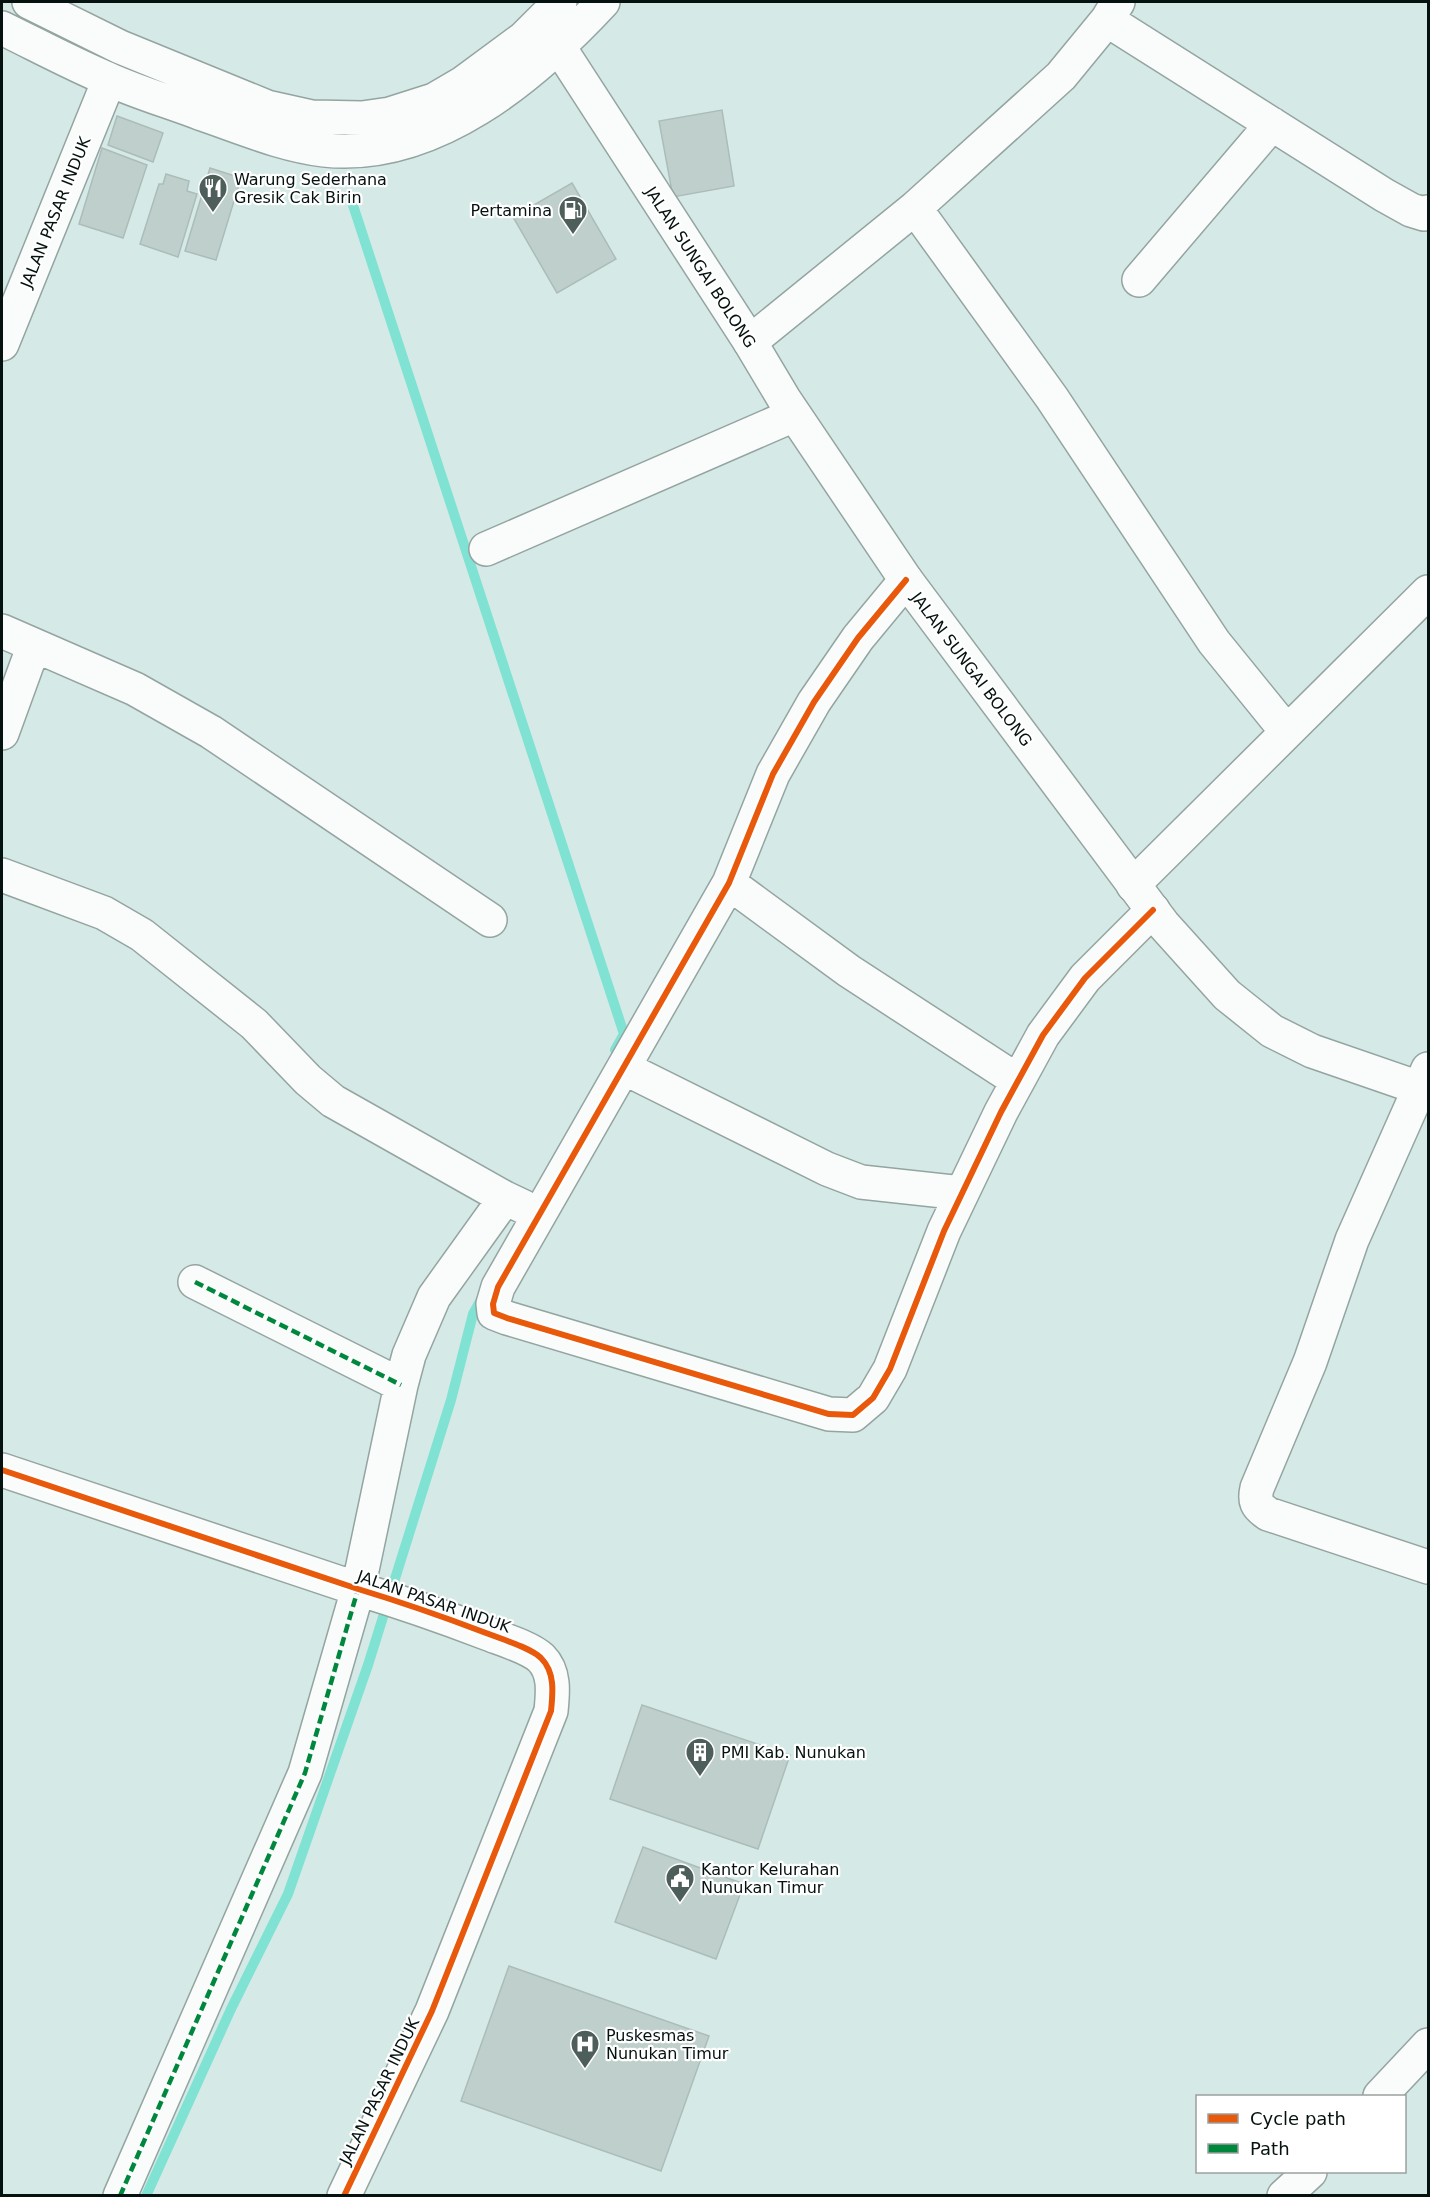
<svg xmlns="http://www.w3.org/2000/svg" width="1430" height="2197" font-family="'DejaVu Sans',sans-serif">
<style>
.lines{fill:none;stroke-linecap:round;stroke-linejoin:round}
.stream{stroke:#80e2d2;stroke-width:10}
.building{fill:#bfd0cc;stroke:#acbcb9;stroke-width:1.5}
.minor-casing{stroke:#94a4a1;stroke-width:36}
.tertiary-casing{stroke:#94a4a1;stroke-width:36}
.secondary-casing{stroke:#94a4a1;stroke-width:36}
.minor{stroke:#f9fcfb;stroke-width:33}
.tertiary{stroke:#f9fcfb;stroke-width:33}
.secondary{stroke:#f9fcfb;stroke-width:33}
.quiet{stroke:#00873e;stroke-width:4.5;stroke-dasharray:9 4.5;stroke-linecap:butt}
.cycleway-casing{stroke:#fff;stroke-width:10}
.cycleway{stroke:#e8590c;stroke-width:6}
.labels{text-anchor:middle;stroke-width:4.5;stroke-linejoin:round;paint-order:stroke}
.poi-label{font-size:16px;fill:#051210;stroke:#fff;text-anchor:start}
.street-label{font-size:16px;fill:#051210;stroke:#fff}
</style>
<rect width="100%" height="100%" fill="#d5eae6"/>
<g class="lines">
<path class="stream" d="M350,196l274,838 -9,16
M146,2196l85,-187 57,-115 80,-229 83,-265 22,-86 10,-18"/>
</g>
<path class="building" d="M722,110l12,76 -61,11 -14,-76z
M117,116l46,17 -10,29 -45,-17z
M102,148l45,17 -24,73 -44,-14z
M210,168l31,10 -25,82 -31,-9z
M166,174l23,7 -2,10 10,3 -19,63 -38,-13 19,-60h4z
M572,183l44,76 -59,34 -44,-76z
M642,1705l148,50 -32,94 -148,-50z
M643,1847l101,37 -28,75 -101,-37z
M509,1966l200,70 -48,135 -200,-70z"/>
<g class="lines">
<g class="minor-casing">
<path id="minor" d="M1107,20l277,175 27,15 13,4 4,-2
M915,208l137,190 162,244 73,90
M1139,280l133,-156
M750,342l165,-134 146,-132 46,-56 11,-18
M2,344l107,-264
M486,549l308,-134
M906,580l-48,58 -44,64 -41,72 -44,109 -231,404 -5,17 1,9 13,5 322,96 24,1 20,-17 17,-29 54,-138 57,-119 42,-77 42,-57 68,-68
M2,631l133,58 76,43 279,188
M2,733l32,-88
M2,875l102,38 38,22 112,89 54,56 25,21 172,97 19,9
M729,883l120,88 169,110
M1133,885l295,-293
M624,1068l203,101 34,13 101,11
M1428,1069l-76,171 -42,122 -53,126c-3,13 -1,18 11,26l160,53
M195,1282l206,103
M2,1470l356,119c43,13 86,28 128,44 15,6 43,14 55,25 14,14 12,34 10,53l-119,300 -88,185
M1380,2096l48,-51
M120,2196l185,-423 53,-184 43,-204 8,-30 25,-58 71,-99
M1284,2196l26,-24"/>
</g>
<g class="tertiary-casing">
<path id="tertiary" d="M559,47l191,295 34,57 122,181 257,344 64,71 45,36 40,20 116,40"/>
</g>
<g class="secondary-casing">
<path id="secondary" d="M29,2l91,45 147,60 45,10 50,1 28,-4 44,-14 29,-17 61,-45 36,-36
M2,28c35,17 70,36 106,51 31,14 63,23 94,35 41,14 80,31 122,36 110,12 210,-74 279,-148"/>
</g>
<use href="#minor" class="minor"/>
<use href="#tertiary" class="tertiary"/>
<use href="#secondary" class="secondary"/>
<path class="quiet" d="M195,1282l206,103
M120,2196l185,-423 53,-184"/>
<g class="cycleway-casing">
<path id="cycleway" d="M906,580l-48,58 -44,64 -41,72 -44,109 -231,404 -5,17 1,9 13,5 322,96 24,1 20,-17 17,-29 54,-138 57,-119 42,-77 42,-57 68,-68
M2,1470l356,119c43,13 86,28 128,44 15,6 43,14 55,25 14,14 12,34 10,53l-119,300 -88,185"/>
</g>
<use href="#cycleway" class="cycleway"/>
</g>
<defs>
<g id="restaurant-pin" transform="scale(1.5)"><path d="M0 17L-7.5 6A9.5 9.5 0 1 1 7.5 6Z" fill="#4e5e5b" stroke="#fff"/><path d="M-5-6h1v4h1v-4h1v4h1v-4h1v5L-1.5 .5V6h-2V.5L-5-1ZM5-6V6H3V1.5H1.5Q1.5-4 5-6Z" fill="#fff"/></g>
<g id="fuel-pin" transform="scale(1.5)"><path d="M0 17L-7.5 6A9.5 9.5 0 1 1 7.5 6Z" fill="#4e5e5b" stroke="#fff"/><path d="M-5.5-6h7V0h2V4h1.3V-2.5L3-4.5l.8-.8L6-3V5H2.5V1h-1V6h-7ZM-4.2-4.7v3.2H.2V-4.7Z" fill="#fff"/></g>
<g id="building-pin" transform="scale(1.5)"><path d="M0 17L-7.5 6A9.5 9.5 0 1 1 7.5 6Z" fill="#4e5e5b" stroke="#fff"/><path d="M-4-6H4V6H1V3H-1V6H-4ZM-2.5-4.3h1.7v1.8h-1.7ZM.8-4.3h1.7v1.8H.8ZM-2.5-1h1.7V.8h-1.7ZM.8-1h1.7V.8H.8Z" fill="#fff"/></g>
<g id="civic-pin" transform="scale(1.5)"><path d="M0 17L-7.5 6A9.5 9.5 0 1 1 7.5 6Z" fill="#4e5e5b" stroke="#fff"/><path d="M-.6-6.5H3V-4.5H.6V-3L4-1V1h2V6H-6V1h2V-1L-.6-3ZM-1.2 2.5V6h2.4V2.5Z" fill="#fff"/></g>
<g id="hospital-pin" transform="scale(1.5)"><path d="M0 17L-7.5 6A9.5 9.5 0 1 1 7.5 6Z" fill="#4e5e5b" stroke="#fff"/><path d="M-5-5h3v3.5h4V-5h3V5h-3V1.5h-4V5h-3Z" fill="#fff"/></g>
</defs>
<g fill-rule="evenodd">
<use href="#restaurant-pin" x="213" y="188"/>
<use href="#fuel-pin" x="573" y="210"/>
<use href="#building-pin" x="700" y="1752"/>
<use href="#civic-pin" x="680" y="1878"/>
<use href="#hospital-pin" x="585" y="2044"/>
</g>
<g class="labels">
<g class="poi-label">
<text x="234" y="185">Warung Sederhana<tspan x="234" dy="18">Gresik Cak Birin</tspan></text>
<text x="552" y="216" text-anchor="end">Pertamina</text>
<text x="721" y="1758">PMI Kab. Nunukan</text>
<text x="701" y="1875">Kantor Kelurahan<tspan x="701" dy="18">Nunukan Timur</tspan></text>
<text x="606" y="2041">Puskesmas<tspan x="606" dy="18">Nunukan Timur</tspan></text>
</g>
<g class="street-label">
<text transform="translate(55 212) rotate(-68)" y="6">JALAN PASAR INDUK</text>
<text transform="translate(701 267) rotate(57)" y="6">JALAN SUNGAI BOLONG</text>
<text transform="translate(972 669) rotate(53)" y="6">JALAN SUNGAI BOLONG</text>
<text transform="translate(434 1601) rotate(19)" y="6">JALAN PASAR INDUK</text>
<text transform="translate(379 2091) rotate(-64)" y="6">JALAN PASAR INDUK</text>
</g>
</g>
<rect width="1430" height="2197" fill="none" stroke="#051210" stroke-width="6"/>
<rect x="1196" y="2095" width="210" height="78" fill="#ffffff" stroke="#9ba09f" stroke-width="1.5"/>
<rect x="1208" y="2114" width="30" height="9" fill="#e8590c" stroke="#9ba09f" stroke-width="1.5"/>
<text x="1250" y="2125" font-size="18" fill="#051210">Cycle path</text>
<rect x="1208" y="2144" width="30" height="9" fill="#00873e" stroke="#9ba09f" stroke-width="1.5"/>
<text x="1250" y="2155" font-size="18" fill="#051210">Path</text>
</svg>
